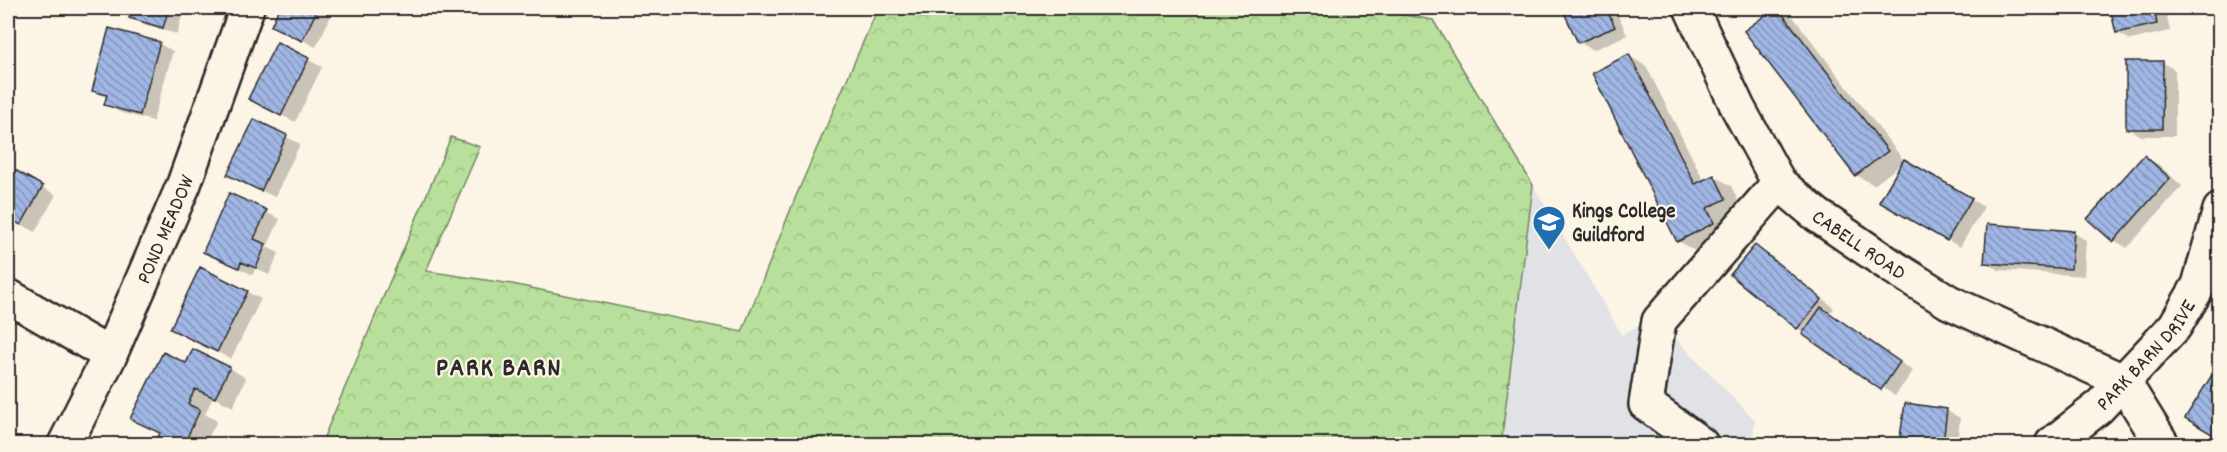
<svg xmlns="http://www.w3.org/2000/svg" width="2227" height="452" font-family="Dekko,sans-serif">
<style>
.built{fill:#e0e2e5}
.forest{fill:url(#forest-crowns);stroke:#728563;stroke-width:1.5}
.shadow{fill:#0003}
.building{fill:url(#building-back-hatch);stroke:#2b2b2b;stroke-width:1.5}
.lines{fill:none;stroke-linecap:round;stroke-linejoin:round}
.minor-casing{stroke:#2b2b2b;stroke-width:38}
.minor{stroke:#fcf5e5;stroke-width:33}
.labels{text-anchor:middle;stroke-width:4.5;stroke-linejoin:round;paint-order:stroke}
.poi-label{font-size:21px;font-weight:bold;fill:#2b2b2b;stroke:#fcf5e5;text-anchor:start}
.street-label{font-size:21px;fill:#2b2b2b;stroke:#fcf5e5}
.district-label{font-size:27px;font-weight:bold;letter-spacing:1.5px;fill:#2b2b2b;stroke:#fcf5e5}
</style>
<defs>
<pattern id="forest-crowns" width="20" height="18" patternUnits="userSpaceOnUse" patternTransform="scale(1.5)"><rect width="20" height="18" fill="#b8df9b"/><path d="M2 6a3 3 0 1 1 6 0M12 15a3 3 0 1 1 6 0" fill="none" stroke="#9ec086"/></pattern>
<pattern id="building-back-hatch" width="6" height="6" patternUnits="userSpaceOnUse" patternTransform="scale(1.5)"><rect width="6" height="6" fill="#a0b6e4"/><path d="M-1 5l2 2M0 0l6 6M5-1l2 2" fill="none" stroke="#8394b9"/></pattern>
</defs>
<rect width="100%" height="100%" fill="#fcf5e5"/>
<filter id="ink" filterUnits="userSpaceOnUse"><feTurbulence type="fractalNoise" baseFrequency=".0167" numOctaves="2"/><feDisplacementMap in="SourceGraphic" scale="12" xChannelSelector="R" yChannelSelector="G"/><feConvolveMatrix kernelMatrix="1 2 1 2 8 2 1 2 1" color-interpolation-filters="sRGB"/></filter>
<g filter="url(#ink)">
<path class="built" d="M1533,185l89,150 28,-17 9,3 96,99 -3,24h-251z"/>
<path class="forest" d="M878,8h487l68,12 100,165 -32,259h-1180l130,-307 29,10 -54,124 86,13 230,48 54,-136z"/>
<path class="shadow" d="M134,8h50l-7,26 -33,-9 -13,-8z
M281,8h54l-19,39 -43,-22z
M1410,8h38l1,3 -25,5z
M1563,8h52l12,27 -34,15 -14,-8z
M1777,8l17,10 111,144 79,45 -24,40 -79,-45 23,-40 -30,23 -18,-10z
M2112,8h53l5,23 -40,9 -13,-8z
M159,44l14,7 -20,70 -34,-9 -13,-8 1,-6 -14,-8z
M277,44l45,23 -27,55 -32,-16z
M1629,56l17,10 58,115 10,-5 17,10 11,23 -19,9 7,15 -35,18 -17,-10z
M2162,62l13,8v66h-34l-14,-8z
M254,121l46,23 -25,53 -33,-15z
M2144,157l14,7 24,22 -55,62 -13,-8z
M8,168l48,27 -21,37 -27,-16z
M230,195l50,24 -13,28 12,6 -10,22 -14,-7 -2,7 -48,-23z
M2073,233l13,7 -2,36 -85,-6 -14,-8z
M1755,247l13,7 66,54 -5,6 84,57 -18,25 -98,-68z
M247,292l14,7 -30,60 -46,-23z
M8,358l4,2 -4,12z
M187,365l42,3 17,10 -13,29 -20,-10 -8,17 12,7 -12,23h-49l5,-10 -29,-16z
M1906,405l41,6 13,7 -3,26h-56z"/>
<path class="building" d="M132,8h37l-6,20 -34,-10z
M279,8h39l-16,33 -31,-15z
M1562,8h44l9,19 -37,16z
M1775,8h3l110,143 -33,25 -111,-145z
M2110,8h44l3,16 -41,9z
M109,28l51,14 -20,73 -36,-10 3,-10 -15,-4z
M277,42l32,16 -28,58 -33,-17z
M1629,54l66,130 19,-9 12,24 -19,9 7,15 -37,19 -85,-169z
M2126,61h37l-1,68h-36z
M254,119l33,16 -26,56 -34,-16z
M2144,155l26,23 -57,64 -26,-23z
M1904,159l68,39 -25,43 -68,-39z
M8,166l35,20 -22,39 -13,-7z
M229,193l38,17 -13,29 12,5 -10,24 -15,-6 -2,6 -36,-16z
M1987,224l87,7 -3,38 -87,-6z
M1755,245l67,54 -25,30 -67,-54z
M200,267l48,24 -31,61 -47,-23z
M1821,307l79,55 -19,28 -79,-56z
M193,349l37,18 -15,31 -20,-9 -7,15 12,6 -16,34h-30l6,-11 -30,-14 33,-67 23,11z
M2220,362v77l-35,-21z
M1905,403l42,6 -4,35h-44z"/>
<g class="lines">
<g class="minor-casing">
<g id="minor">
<path id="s1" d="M1691,8l47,100 41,75 38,32 76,52 56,35 174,79"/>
<path d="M8,296l102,59"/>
<path d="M2123,381l39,63"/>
<path id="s2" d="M65,444l45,-89 74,-171 63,-176"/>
<path d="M1701,444l-55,-40 13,-83 120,-138"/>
<path id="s3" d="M2052,444l46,-36 77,-82 24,-41 21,-75"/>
</g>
</g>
<use href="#minor" class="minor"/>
</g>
</g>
<defs>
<g id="school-pin" transform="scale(1.725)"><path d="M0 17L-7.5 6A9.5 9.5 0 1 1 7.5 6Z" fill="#1f6fb2" stroke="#fcf5e5"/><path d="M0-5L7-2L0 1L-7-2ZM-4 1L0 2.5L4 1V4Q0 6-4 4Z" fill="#fff"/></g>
</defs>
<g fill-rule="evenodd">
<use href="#school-pin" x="1549" y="222"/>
</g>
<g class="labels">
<g class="poi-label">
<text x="1572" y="217">Kings College<tspan x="1572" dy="24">Guildford</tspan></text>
</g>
<g class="street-label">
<text dy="7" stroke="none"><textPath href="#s2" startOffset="237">POND MEADOW</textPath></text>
<text dy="7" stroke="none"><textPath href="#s1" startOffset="297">CABELL ROAD</textPath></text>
<text dy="7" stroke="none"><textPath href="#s3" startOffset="130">PARK BARN DRIVE</textPath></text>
</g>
<g class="district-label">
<text x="499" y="375">PARK BARN</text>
</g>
</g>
<rect width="2227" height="452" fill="none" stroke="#fcf5e5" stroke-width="30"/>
<rect x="15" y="15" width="2197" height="422" fill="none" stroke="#2b2b2b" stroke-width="2" filter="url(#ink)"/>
</svg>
